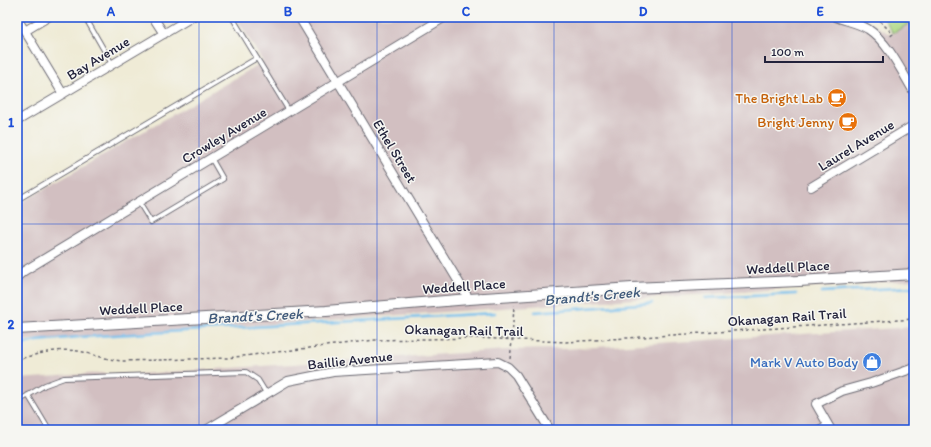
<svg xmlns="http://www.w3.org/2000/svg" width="931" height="447" font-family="Itim,sans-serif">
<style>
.industrial{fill:#d2bfc1}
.green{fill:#aed985;stroke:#687e60}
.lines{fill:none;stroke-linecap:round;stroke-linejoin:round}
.stream{stroke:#74bfee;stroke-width:2.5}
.service-casing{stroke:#6a6871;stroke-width:6}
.minor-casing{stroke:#6a6871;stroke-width:10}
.tertiary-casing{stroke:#6a6871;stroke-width:12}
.secondary-casing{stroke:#6a6871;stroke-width:13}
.path{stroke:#6a6871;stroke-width:1.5;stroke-dasharray:3 3;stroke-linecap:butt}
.service{stroke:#fff;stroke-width:4}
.minor{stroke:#fff;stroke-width:8}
.tertiary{stroke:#fff;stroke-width:10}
.secondary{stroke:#fde4d1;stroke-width:11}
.grid{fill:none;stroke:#1d4ed8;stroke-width:1;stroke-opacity:0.55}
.labels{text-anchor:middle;stroke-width:3;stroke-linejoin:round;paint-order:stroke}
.street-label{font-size:14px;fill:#22223b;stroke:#f6f6f2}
.food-label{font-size:14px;fill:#c56008;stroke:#f6f6f2;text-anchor:end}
.shop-label{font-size:14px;fill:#366cbe;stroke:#f6f6f2;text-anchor:end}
.water-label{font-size:15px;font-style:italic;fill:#3f597a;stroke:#f6f6f2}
.neatline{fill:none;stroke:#1d4ed8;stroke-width:1.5}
.grid-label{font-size:13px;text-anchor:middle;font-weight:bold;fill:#1d4ed8}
</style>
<rect width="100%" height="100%" fill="#f6f6f2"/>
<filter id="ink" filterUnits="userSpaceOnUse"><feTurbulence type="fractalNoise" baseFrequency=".025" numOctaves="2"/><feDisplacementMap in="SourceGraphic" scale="8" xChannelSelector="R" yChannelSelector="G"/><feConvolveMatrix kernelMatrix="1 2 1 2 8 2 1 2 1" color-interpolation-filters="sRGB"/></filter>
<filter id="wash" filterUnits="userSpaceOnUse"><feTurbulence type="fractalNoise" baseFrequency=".012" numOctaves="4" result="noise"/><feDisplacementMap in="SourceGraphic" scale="16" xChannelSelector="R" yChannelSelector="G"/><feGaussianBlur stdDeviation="0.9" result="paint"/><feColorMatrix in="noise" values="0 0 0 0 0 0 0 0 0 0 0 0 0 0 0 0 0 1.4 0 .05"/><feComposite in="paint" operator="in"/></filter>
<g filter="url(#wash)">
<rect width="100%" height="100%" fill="#efebd6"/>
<path class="industrial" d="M236,17h625l30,18 23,-14v259l-897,61v-136l246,-143z
M914,327v103h-897v-50l2,-1 81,-6 12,2 26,-1 370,-24 56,-1z"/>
<path class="green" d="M883,17h31v4l-21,12z"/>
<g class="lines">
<path class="stream" d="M822,292l92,-5
M705,298l91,-4
M535,312l117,-9
M17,345l20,-4 42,-4 416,-24"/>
</g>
</g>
<g filter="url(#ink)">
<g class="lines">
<g class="service-casing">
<path id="service" d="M85,17l27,47
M232,17l57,94
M17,200l240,-142
M138,201l13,21 72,-43 -12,-21
M28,395l21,35
M17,402l28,-17 19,-7 182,-6 12,8 8,13
M817,430l10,-6"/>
</g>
<g class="minor-casing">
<path id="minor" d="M153,17l11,17
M299,17l170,282
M836,17c10,4 22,6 32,12 20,13 34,43 46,63
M17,18l46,76
M25,31l23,-14
M17,121l175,-104
M811,187l103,-62
M17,277l7,-6 421,-254
M206,430l82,-49 45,-9 165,-10 10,5 8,8 34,55
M831,430l-15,-26 26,-13 29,-8 43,-15"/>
</g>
<g class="tertiary-casing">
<path id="tertiary" d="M17,329l309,-18 143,-12 163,-11 167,-7 115,-7"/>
</g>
<g class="secondary-casing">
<path id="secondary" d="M913,430l1,-1"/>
</g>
<path class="path" d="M876,17l17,17 -4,3
M510,359l2,-18 2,-36
M17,360c18,-6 42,-12 61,-9 15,3 29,9 45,10l104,-3 148,-18 100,-2 91,4 348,-23"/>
<use href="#service" class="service"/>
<use href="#minor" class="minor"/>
<use href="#tertiary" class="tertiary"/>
<use href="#secondary" class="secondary"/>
</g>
</g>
<path class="grid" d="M199,17v413M377,17v413M554,17v413M732,17v413M17,224h897"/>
<defs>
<g id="cafe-disc" transform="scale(1)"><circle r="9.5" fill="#e8710a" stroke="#f6f6f2"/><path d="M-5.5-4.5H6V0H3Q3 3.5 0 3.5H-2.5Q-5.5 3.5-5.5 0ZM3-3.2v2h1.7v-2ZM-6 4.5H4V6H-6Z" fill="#fff"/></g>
<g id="shop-disc" transform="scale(1)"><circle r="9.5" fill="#3f7fe0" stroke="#f6f6f2"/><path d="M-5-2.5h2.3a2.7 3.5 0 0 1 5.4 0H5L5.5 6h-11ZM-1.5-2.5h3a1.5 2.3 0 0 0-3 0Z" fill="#fff"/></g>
</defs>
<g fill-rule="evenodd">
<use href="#cafe-disc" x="837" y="98"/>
<use href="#cafe-disc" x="848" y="122"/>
<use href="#shop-disc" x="872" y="362"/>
</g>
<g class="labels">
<g class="street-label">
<text transform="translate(98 58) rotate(-31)" y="5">Bay Avenue</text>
<text transform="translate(224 135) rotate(-31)" y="5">Crowley Avenue</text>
<text transform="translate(856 145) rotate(-31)" y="5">Laurel Avenue</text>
<text transform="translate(395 151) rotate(59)" y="5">Ethel Street</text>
<text transform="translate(788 267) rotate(-3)" y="5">Weddell Place</text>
<text transform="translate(464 286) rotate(-4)" y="5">Weddell Place</text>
<text transform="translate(141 308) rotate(-3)" y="5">Weddell Place</text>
<text transform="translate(787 317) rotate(-4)" y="5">Okanagan Rail Trail</text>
<text transform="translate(464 330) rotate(1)" y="5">Okanagan Rail Trail</text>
<text transform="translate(350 360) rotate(-6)" y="5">Baillie Avenue</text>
</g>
<g class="food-label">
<text x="823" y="103">The Bright Lab</text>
<text x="834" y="127">Bright Jenny</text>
</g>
<g class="shop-label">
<text x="858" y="367">Mark V Auto Body</text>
</g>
<g class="water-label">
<text transform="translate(592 296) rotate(-5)" y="5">Brandt's Creek</text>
<text transform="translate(255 316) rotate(-3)" y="5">Brandt's Creek</text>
</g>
</g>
<rect width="931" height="447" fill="none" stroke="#f6f6f2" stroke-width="44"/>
<path d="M765 56v6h118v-6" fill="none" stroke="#22223b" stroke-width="2"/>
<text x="771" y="56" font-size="12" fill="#22223b" stroke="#f6f6f2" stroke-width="3" paint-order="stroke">100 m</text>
<rect x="22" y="22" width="887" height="403" class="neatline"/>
<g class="grid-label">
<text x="111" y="16">A</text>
<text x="288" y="16">B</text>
<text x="466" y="16">C</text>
<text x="643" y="16">D</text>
<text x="820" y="16">E</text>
<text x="11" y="127">1</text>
<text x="11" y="329">2</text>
</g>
</svg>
